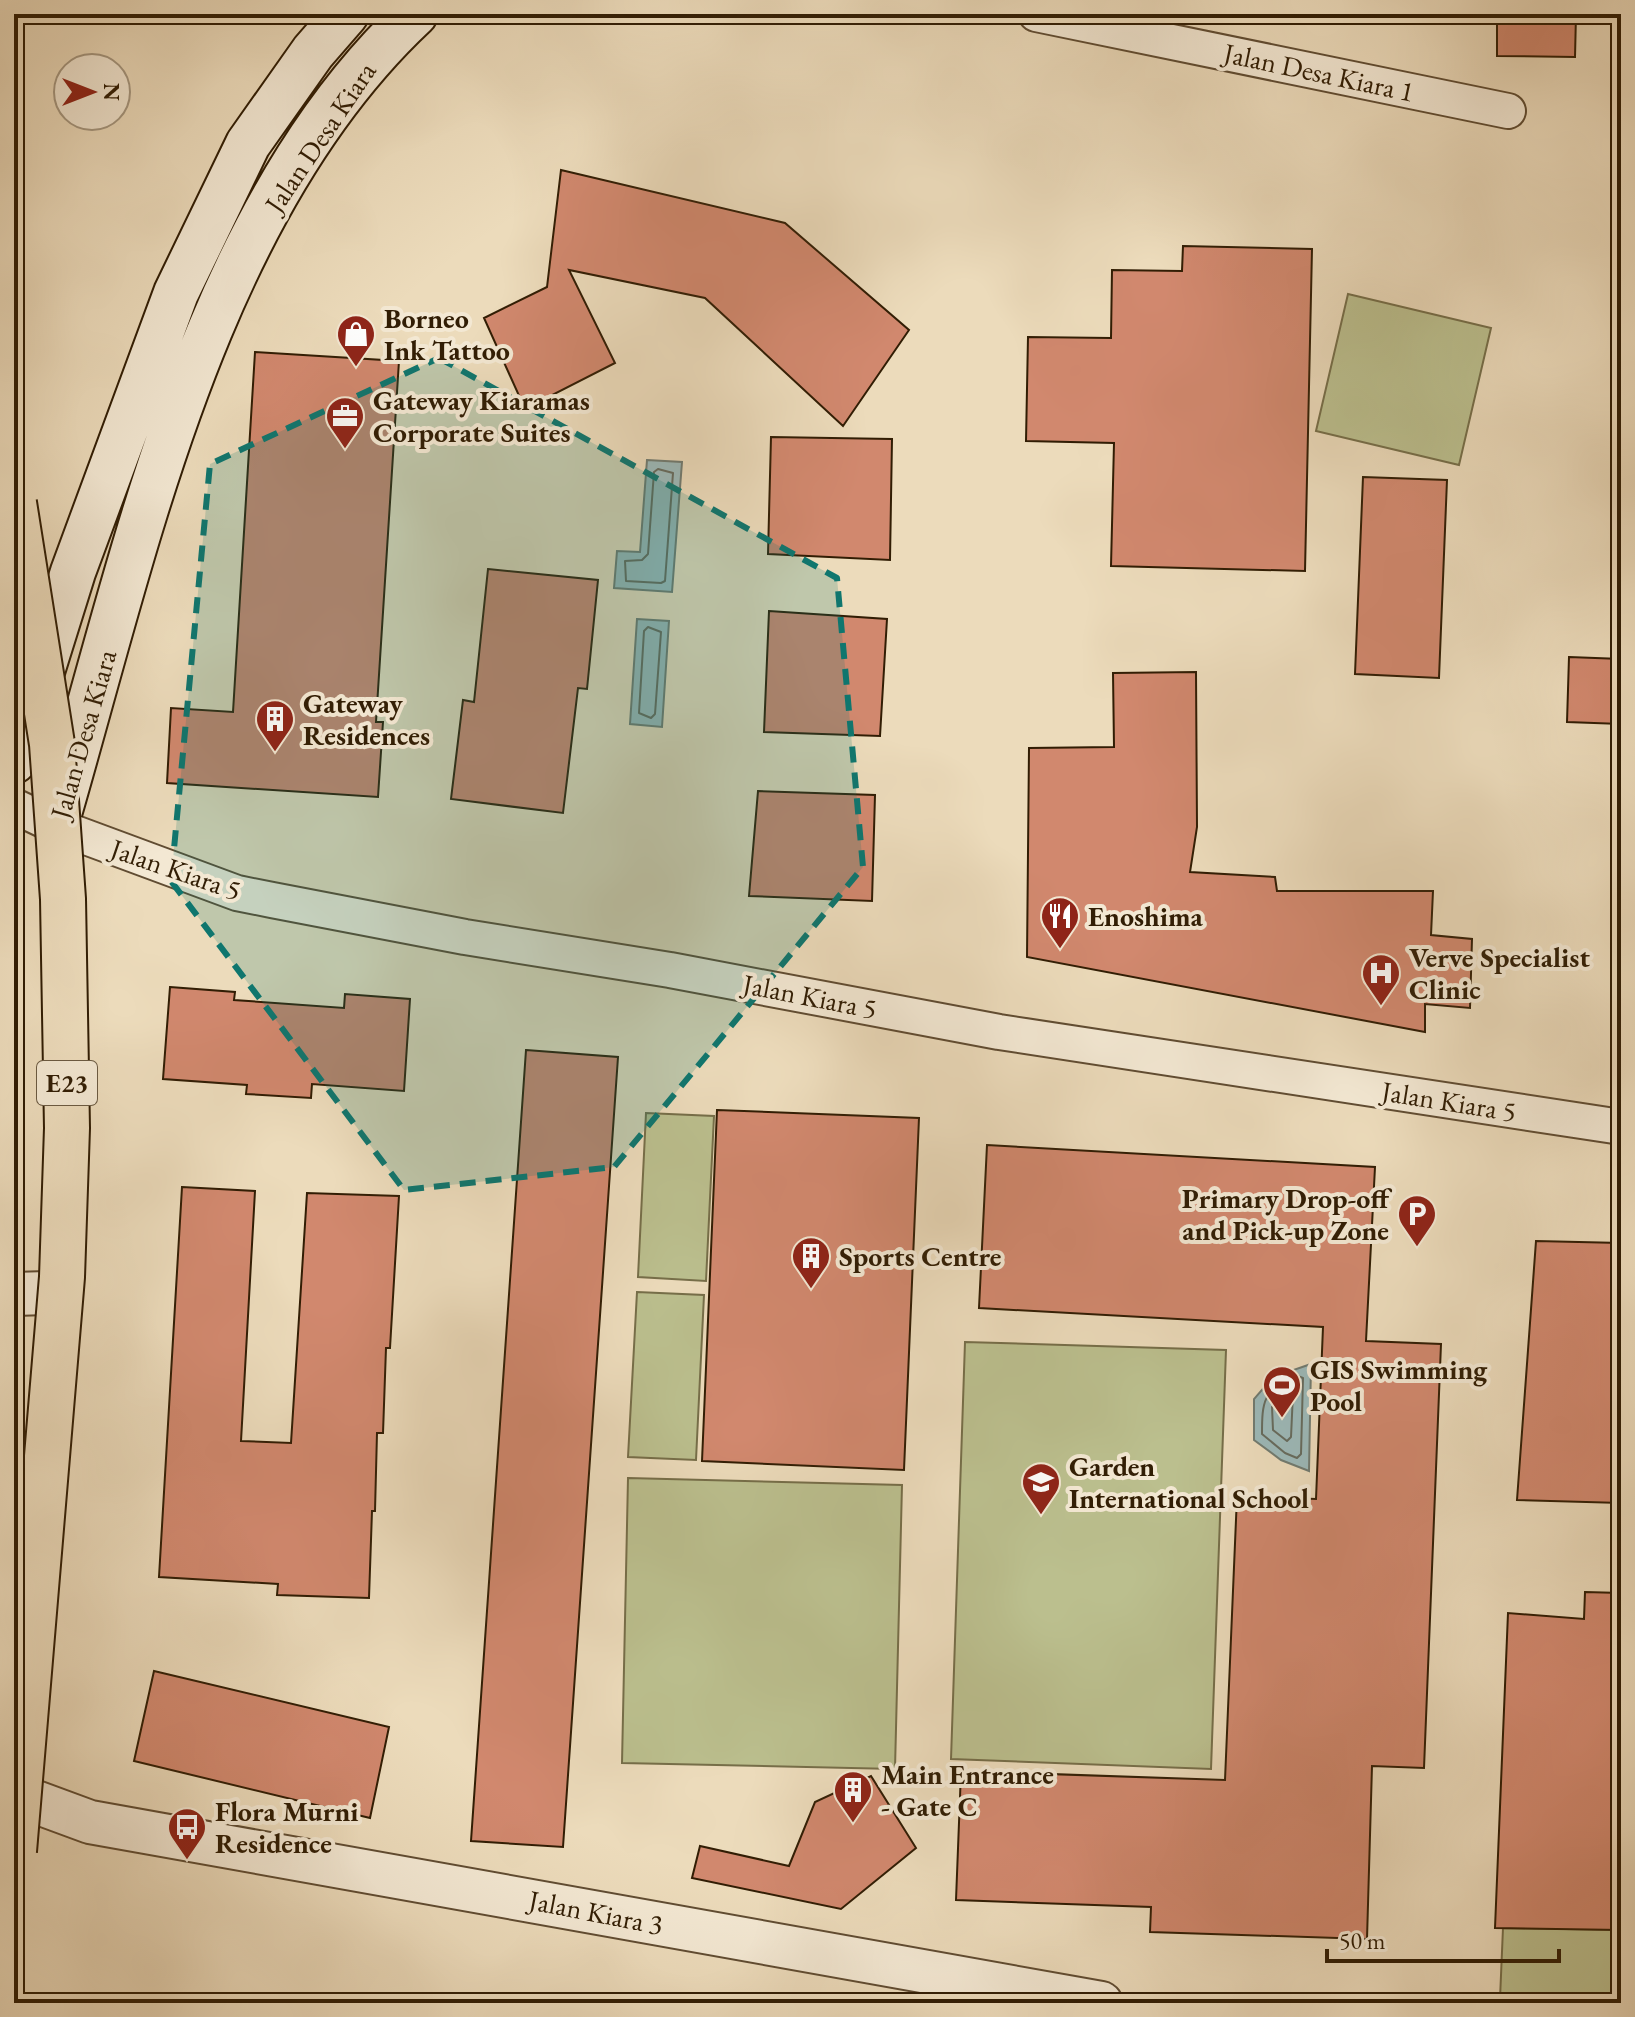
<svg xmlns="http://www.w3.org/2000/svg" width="1635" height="2017" font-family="'EB Garamond',serif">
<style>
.green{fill:#bbbf8e;stroke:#766e49;stroke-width:2}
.water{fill:#9cb9b9;stroke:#717b71;stroke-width:2}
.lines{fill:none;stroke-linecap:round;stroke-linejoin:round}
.shore{stroke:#666b5e;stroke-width:2}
.building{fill:#d1886e;stroke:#311d04;stroke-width:2}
.minor-casing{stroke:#604c32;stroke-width:38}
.tertiary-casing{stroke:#604c32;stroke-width:46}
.secondary-casing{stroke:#311d04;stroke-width:48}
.minor{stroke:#f3e8d3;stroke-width:34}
.tertiary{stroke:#f3e8d3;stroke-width:42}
.secondary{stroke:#f3e8d3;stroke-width:44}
.motorway-bridge-casing{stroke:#311d04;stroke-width:48;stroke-linecap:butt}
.motorway-bridge{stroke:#ecdbbb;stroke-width:44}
.marked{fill:#0f766e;fill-opacity:0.2;stroke:#0f766e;stroke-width:6;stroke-dasharray:16 10;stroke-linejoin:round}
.labels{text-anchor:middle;stroke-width:8;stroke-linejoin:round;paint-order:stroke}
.shield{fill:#f3e8d3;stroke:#6b5a42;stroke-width:2}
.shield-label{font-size:26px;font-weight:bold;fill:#311d04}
.street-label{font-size:28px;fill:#311d04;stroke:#f3e8d3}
.poi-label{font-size:28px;font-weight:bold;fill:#311d04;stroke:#f3e8d3;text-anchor:start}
</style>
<rect width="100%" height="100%" fill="#ecdbbb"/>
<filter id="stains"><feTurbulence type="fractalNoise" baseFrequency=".0025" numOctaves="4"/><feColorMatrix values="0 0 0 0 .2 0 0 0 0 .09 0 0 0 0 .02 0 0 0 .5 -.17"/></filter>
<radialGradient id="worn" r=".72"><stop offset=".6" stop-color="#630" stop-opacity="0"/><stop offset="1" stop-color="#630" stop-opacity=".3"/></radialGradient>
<path class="green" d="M1348,294l143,34 -32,137 -143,-34z
M646,1113l68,3 -8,165 -68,-4z
M637,1292l67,3 -8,165 -68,-3z
M965,1342l261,8 -15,419 -260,-10z
M628,1478l274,7 -7,284 -273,-6z
M1503,1928l118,2v72l-121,-3z"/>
<path class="water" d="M647,460l35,2 -10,130 -58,-4 3,-37 23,1z
M637,619l32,2 -7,106 -32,-3z
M1311,1364l-2,107 -28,-11 -27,-20v-41l19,-22z"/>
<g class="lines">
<path class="shore" d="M658,469l15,4 -8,108 -4,2 -35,-2 -1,-20 17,-1 6,-6 6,-82z
M648,627l13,5 -6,82 -4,4 -12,-5 5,-82z
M1295,1375l8,3 -2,76 -4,4 -12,-5 -23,-19c0,-32 1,-44 33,-59z
M1289,1390l4,3 -2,44 -4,4 -14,-11 -1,-23z"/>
</g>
<path class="building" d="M1497,14h79l-1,43 -78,-1z
M561,170l224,53 124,107 -66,96 -138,-128 -136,-28 46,93 -90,46 -41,-91 63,-31z
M1183,246l129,3 -7,322 -194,-5 3,-123 -88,-2 2,-104 83,1 1,-68 70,1z
M255,352l144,9 -23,361h7l-5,75 -211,-14 4,-75 62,4z
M771,437l121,2 -2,121 -122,-6z
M1363,477l84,3 -8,198 -84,-4z
M488,569l110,11 -11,109 -9,-1 -15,125 -112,-14 12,-99 11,2z
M769,611l118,8 -7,117 -116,-4z
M1569,657l52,2v65l-54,-2z
M1196,672l1,155 -7,45 85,5 2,14h156l-2,44 41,4 -2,69 -45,-4v28l-398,-75 2,-209 85,-1 -1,-74z
M758,791l117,4 -3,106 -123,-5z
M170,987l65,5 -1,8 110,8 1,-14 65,5 -6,92 -92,-7 -1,14 -65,-4 1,-9 -84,-6z
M526,1050l92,7 -55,790 -92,-6z
M717,1110l202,8 -15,352 -202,-9z
M987,1145l388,22 -9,174 75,3 -17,424 -52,-2 -5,173 -217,-7 1,-25 -195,-7 5,-129 264,9 12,-284 79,3 7,-172 -344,-19z
M182,1187l73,4 -14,250 50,2 16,-250 92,3 -9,152h-4l-3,85h-6l-2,78h-3l-3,87 -92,-3 1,-11 -119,-7z
M1536,1241l85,2v260l-104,-3z
M1585,1592l36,1v337l-126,-2 13,-315 76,6z
M154,1671l235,56 -19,91 -236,-57z
M871,1776l45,72 -75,61 -149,-31 8,-32 89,20 26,-64z"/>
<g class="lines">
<g class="minor-casing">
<path id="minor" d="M1036,14l472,97
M14,806l42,20 181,67 35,7 193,37 205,33 329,62 622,95"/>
</g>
<g class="tertiary-casing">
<path id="tertiary" d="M14,1294l33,-1
M14,1794l76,28 1011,181"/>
</g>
<g class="secondary-casing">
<path id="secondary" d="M14,761l59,-189 103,-279 72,-149 65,-92 33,-38
M58,817c78,-267 146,-606 357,-803"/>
</g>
<use href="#minor" class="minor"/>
<use href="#tertiary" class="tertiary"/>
<use href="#secondary" class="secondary"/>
<g class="motorway-bridge-casing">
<path id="motorway-bridge" d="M14,503l38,241 11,155 4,229 -5,149 -48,574"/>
</g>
<use href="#motorway-bridge" class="motorway-bridge"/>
</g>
<path class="marked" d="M439,358l398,220 26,289 -249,300 -210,23 -233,-309 39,-417z"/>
<defs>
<g id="shop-pin" transform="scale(2)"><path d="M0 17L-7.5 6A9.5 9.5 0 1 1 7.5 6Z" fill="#8f2418" stroke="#f3e8d3"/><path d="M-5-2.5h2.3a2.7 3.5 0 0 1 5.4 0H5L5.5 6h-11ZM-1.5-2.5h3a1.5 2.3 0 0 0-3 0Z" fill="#fff"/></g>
<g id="office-pin" transform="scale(2)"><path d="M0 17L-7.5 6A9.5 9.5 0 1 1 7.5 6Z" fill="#8f2418" stroke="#f3e8d3"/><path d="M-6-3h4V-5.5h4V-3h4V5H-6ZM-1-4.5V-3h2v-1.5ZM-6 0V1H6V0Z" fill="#fff"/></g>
<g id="building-pin" transform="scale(2)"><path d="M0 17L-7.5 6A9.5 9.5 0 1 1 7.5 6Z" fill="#8f2418" stroke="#f3e8d3"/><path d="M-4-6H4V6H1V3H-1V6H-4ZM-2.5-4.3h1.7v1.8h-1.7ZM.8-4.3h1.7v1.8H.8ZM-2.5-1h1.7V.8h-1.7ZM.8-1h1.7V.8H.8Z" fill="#fff"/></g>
<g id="restaurant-pin" transform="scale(2)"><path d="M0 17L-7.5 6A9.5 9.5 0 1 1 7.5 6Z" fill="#8f2418" stroke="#f3e8d3"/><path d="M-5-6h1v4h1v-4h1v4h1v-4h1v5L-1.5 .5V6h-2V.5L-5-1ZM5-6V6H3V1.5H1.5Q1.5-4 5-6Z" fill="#fff"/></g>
<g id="hospital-pin" transform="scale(2)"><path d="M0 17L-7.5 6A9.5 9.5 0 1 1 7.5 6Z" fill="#8f2418" stroke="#f3e8d3"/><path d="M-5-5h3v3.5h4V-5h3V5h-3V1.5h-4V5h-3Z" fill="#fff"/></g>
<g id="parking-pin" transform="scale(2)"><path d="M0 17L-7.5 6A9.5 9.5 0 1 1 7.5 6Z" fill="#8f2418" stroke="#f3e8d3"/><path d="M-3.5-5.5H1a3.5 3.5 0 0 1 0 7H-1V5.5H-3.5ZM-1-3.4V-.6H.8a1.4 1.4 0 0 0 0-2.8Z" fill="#fff"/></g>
<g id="stadium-pin" transform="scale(2)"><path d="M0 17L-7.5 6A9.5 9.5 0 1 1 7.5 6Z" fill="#8f2418" stroke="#f3e8d3"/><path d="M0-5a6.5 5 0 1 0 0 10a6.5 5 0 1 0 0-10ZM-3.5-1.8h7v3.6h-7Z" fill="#fff"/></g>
<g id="school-pin" transform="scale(2)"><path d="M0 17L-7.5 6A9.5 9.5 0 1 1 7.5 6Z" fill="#8f2418" stroke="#f3e8d3"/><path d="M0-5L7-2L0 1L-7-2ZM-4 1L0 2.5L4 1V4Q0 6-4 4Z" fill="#fff"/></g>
<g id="bus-pin" transform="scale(2)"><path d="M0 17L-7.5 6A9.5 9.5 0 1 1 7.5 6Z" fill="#8f2418" stroke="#f3e8d3"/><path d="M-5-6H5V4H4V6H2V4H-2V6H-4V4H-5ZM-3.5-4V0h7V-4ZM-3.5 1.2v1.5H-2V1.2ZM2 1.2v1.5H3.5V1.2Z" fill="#fff"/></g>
</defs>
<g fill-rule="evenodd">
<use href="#shop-pin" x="356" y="334"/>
<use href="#office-pin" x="345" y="416"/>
<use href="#building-pin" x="275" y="719"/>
<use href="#restaurant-pin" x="1060" y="916"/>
<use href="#hospital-pin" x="1381" y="973"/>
<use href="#parking-pin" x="1417" y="1214"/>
<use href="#building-pin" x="811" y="1256"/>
<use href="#stadium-pin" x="1282" y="1385"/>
<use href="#school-pin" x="1041" y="1482"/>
<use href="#building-pin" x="853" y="1790"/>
<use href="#bus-pin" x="187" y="1827"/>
</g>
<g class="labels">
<rect class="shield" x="37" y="1061" width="60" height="44" rx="6"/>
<g class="shield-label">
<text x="67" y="1092">E23</text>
</g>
<g class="street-label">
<text transform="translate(1319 72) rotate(12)" y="10">Jalan Desa Kiara 1</text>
<text transform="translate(320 137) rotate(-56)" y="10">Jalan Desa Kiara</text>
<text transform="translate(83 734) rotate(-74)" y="10">Jalan Desa Kiara</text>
<text transform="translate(176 869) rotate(19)" y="10">Jalan Kiara 5</text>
<text transform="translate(810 996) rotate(11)" y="10">Jalan Kiara 5</text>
<text transform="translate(1449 1101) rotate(9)" y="10">Jalan Kiara 5</text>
<text transform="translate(596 1912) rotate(11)" y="10">Jalan Kiara 3</text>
</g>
<g class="poi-label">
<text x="384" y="328">Borneo<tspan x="384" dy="32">Ink Tattoo</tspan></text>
<text x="373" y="410">Gateway Kiaramas<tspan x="373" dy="32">Corporate Suites</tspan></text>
<text x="303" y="713">Gateway<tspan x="303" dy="32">Residences</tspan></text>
<text x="1088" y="926">Enoshima</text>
<text x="1409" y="967">Verve Specialist<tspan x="1409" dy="32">Clinic</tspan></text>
<text x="1389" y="1208" text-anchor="end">Primary Drop-off<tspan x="1389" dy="32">and Pick-up Zone</tspan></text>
<text x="839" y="1266">Sports Centre</text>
<text x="1310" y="1379">GIS Swimming<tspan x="1310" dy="32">Pool</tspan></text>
<text x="1069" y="1476">Garden<tspan x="1069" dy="32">International School</tspan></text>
<text x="881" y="1784">Main Entrance<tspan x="881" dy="32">- Gate C</tspan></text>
<text x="215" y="1821">Flora Murni<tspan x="215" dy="32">Residence</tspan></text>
</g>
</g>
<rect width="1635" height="2017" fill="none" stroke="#ecdbbb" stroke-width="48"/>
<rect x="16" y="16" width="1603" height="1985" fill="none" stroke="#311d04" stroke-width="4"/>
<rect x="24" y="24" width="1587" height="1969" fill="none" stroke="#311d04" stroke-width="2"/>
<g transform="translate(92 92) rotate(90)"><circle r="38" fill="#f3e8d3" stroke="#a59780" stroke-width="2"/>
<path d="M0-6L14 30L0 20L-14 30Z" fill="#8f2418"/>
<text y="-12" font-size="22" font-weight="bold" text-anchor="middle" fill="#311d04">N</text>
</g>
<path d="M1327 1949v12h232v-12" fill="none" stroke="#311d04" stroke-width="4"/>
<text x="1339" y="1949" font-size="24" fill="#311d04" stroke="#f3e8d3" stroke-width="6" paint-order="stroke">50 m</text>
<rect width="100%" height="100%" filter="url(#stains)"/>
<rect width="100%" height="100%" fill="url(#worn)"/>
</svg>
